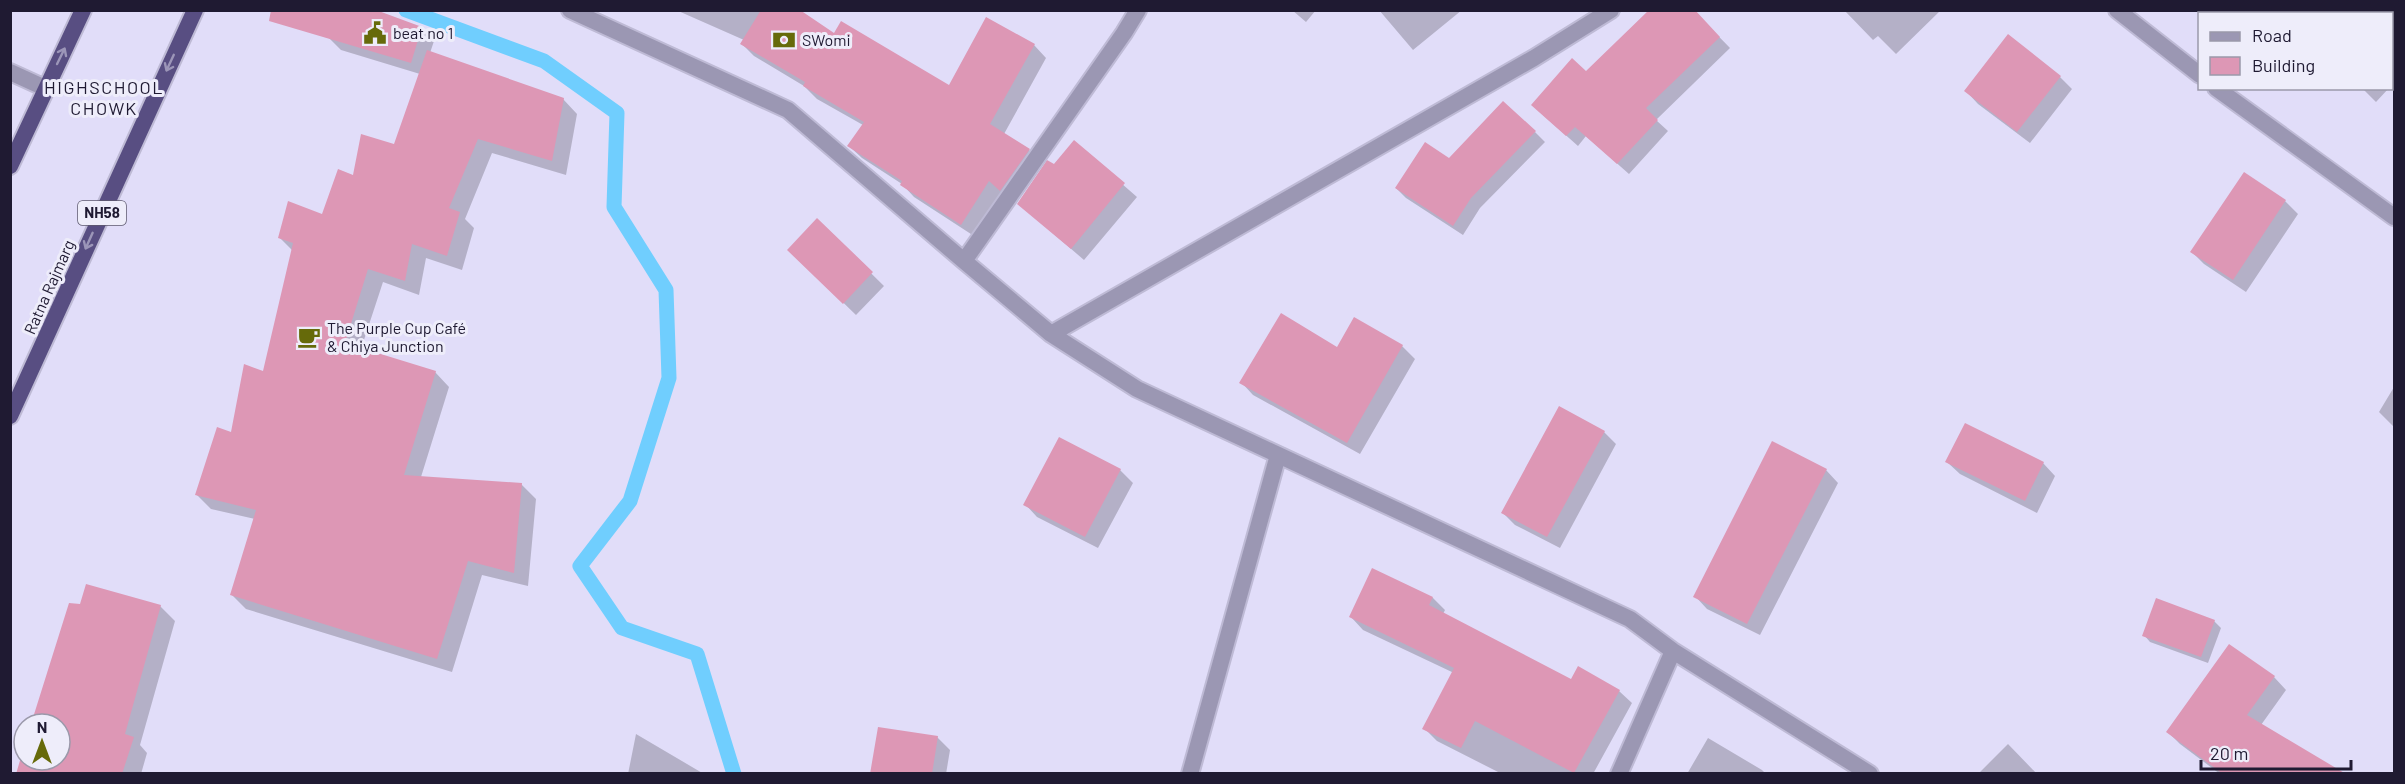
<svg xmlns="http://www.w3.org/2000/svg" width="2405" height="784" font-family="Barlow,sans-serif">
<style>
.shadow{fill:#0003}
.lines{fill:none;stroke-linecap:round;stroke-linejoin:round}
.stream{stroke:#70cefe;stroke-width:15}
.building{fill:#dd97b5}
.minor-casing{stroke:#bebad5;stroke-width:20}
.tertiary-casing{stroke:#bebad5;stroke-width:20}
.trunk-casing{stroke:#bebad5;stroke-width:20}
.minor{stroke:#9b97b3;stroke-width:16}
.tertiary{stroke:#9b97b3;stroke-width:16}
.trunk{stroke:#584e82;stroke-width:16}
.oneway{stroke:#9c96b8}
.labels{text-anchor:middle;stroke-width:6;stroke-linejoin:round;paint-order:stroke}
.shield{fill:#eeedfa;stroke:#5d596e;stroke-width:1.5}
.shield-label{font-size:15px;font-weight:bold;fill:#1f1a32}
.poi-label{font-size:16px;fill:#1f1a32;stroke:#eeedfa;text-anchor:start}
.street-label{font-size:16px;fill:#1f1a32;stroke:#eeedfa}
.neighbourhood-label{font-size:18px;letter-spacing:1.5px;fill:#1f1a32;stroke:#eeedfa}
</style>
<rect width="100%" height="100%" fill="#e1ddf9"/>
<path class="shadow" d="M372,10l50,19 12,12 -4,12 133,46 14,15 -11,61 -74,-22 -27,66 9,9 -12,42 -36,-12 -7,37 -36,-13 -22,67 74,23 14,15 -28,90 100,7 15,15 -8,87 -46,-11 -30,97 -206,-63 -14,-14 23,-76 -44,-10 -15,-15 36,-60 32,-61 29,-122 -13,-13 43,-22 31,-39 41,-31 25,-72 -79,-24 -12,-12z
M676,10h121l37,25 115,52 85,-42 12,13 -42,76 25,16 12,13 -67,73 -60,-39 -12,-13 -40,-26 -13,-12 14,-21 -46,-26 -13,-13 -50,-30 -12,-12 2,-4z
M1292,10h24l-10,12z
M1379,10h83l-49,40z
M1693,10l37,38 -74,72 12,11 -39,43 -43,-38 -8,10 -35,-31 43,-42z
M1844,10h97l-45,44 -18,-18 -5,4z
M2259,10h135v74l-2,2v-72h-130z
M2060,77l12,12 -42,54 -52,-39 -12,-13z
M2362,88h27l-13,14z
M1535,132l10,10 -65,66 -17,27 -57,-37 -10,-10 54,-28z
M1074,142l63,55 -53,63 -65,-56z
M2244,174l41,27 13,13 -52,78 -42,-28 -12,-12z
M817,220l67,66 -28,29 -67,-65z
M1355,319l47,27 13,13 -55,95 -107,-59 -12,-13 96,-33z
M2394,387v40l-15,-15z
M1604,432l12,12 -56,104 -45,-23 -12,-12z
M1947,462l96,1 12,13 -18,37 -77,-39z
M1120,470l13,13 -35,65 -61,-31 -12,-13z
M1826,470l12,13 -78,152 -53,-26 -12,-13z
M1373,570l60,28 12,12 -2,4 129,67 47,10 13,12 -39,71h-91l-65,-33 -13,-13 30,-55 -91,-43 -12,-13z
M160,606l15,15 -35,124 7,8 -6,21h-124l7,-22v8h36z
M2214,621l7,7 -13,35 -58,-21 -6,-7z
M2274,677l12,13 -25,35 82,49h-123l-40,-30 -12,-12z
M636,734l68,40h-76z
M937,737l13,13 -4,24h-75z
M1708,738l54,32 4,4h-79z
M2008,744l29,30h-59z"/>
<g class="lines">
<path class="stream" d="M406,10l138,51 73,52 -3,94 52,83 3,88 -39,123 -50,65 42,62 75,26 37,120"/>
</g>
<path class="building" d="M271,10h105l46,17 -11,36 -142,-42z
M761,10h39l34,23 7,-12 108,64 37,-68 49,27 -45,80 40,25 -30,42 -11,-10 -28,44 -61,-40 2,-4 -55,-35 17,-24 -61,-36 2,-4 -65,-38z
M1649,10h46l25,27 -74,71 12,12 -41,44 -42,-37 -9,9 -35,-31 41,-47 14,13z
M2008,34l53,42 -44,56 -53,-41z
M427,50l137,48 -12,63 -74,-22 -29,69 11,4 -13,44 -35,-12 -7,37 -37,-12 -23,74 91,28 -32,104 118,8 -8,90 -46,-12 -31,98 -207,-64 26,-85 -61,-15 22,-68 14,5 13,-68 19,7 30,-128 -15,-5 10,-37 34,13 16,-45 15,6 8,-41 33,10z
M1503,101l33,30 -65,67 -18,28 -58,-38 30,-46 24,16z
M1074,140l51,43 -54,66 -54,-45 30,-44 7,4z
M2244,172l42,28 -53,80 -43,-28z
M817,218l56,54 -30,32 -56,-54z
M1281,313l56,34 17,-30 49,28 -56,98 -108,-60z
M1559,406l46,25 -58,106 -46,-24z
M1965,423l79,39 -19,39 -80,-39z
M1059,437l62,32 -36,68 -62,-32z
M1772,441l55,28 -80,155 -54,-27z
M1372,568l61,29 -4,8 142,74 7,-13 42,24 -46,83 -99,-52 -14,27 -39,-19 32,-61 -105,-51z
M86,584l75,21 -36,129 9,3 -12,37h-106l8,-27v13h36v-36h-29l38,-121 11,1z
M2156,598l59,22 -14,37 -59,-21z
M2229,644l46,32 -28,39 99,59h-123l-57,-42z
M878,727l60,9 -6,38h-62z"/>
<g class="lines">
<g class="minor-casing">
<path id="minor" d="M570,10l218,100 176,151 87,73 86,55 493,230 43,32 197,123
M10,72l35,16
M964,261l160,-228 14,-23
M1051,334l483,-276 77,-48
M1190,774l88,-319
M1619,774l54,-123"/>
</g>
<g class="tertiary-casing">
<path id="tertiary" d="M2117,10l83,65
M2216,88l178,129"/>
</g>
<g class="trunk-casing">
<path id="trunk" d="M10,166l73,-156
M10,416l185,-406"/>
</g>
<use href="#minor" class="minor"/>
<use href="#tertiary" class="tertiary"/>
<use href="#trunk" class="trunk"/>
</g>
<defs><path id="oneway-shaft" d="M-6 0H5M1.5-3L5.5 0L1.5 3" fill="none" stroke-width="1.6" stroke-linecap="round" stroke-linejoin="round" transform="scale(1.5)"/></defs>
<g class="oneway">
<use href="#oneway-shaft" transform="translate(61 56) rotate(-64)"/>
<use href="#oneway-shaft" transform="translate(170 63) rotate(115)"/>
<use href="#oneway-shaft" transform="translate(89 241) rotate(114)"/>
</g>
<defs>
<g id="civic-bare" transform="scale(1.8)"><path d="M-.6-6.5H3V-4.5H.6V-3L4-1V1h2V6H-6V1h2V-1L-.6-3ZM-1.2 2.5V6h2.4V2.5Z" fill="#666a0a" stroke="#eeedfa" stroke-width="2.5" paint-order="stroke"/></g>
<g id="bank-bare" transform="scale(1.8)"><path d="M-6-4H6V4H-6ZM0-2.3a2.3 2.3 0 1 0 0 4.6a2.3 2.3 0 1 0 0-4.6Z" fill="#666a0a" stroke="#eeedfa" stroke-width="2.5" paint-order="stroke"/></g>
<g id="cafe-bare" transform="scale(1.8)"><path d="M-5.5-4.5H6V0H3Q3 3.5 0 3.5H-2.5Q-5.5 3.5-5.5 0ZM3-3.2v2h1.7v-2ZM-6 4.5H4V6H-6Z" fill="#666a0a" stroke="#eeedfa" stroke-width="2.5" paint-order="stroke"/></g>
</defs>
<g fill-rule="evenodd">
<use href="#civic-bare" x="375" y="33"/>
<use href="#bank-bare" x="784" y="40"/>
<use href="#cafe-bare" x="309" y="337"/>
</g>
<g class="labels">
<rect class="shield" x="78" y="201" width="48" height="24" rx="4.5"/>
<g class="shield-label">
<text x="102" y="218">NH58</text>
</g>
<g class="poi-label">
<text x="393" y="39">beat no 1</text>
<text x="802" y="46">SWomi</text>
<text x="327" y="334">The Purple Cup Café<tspan x="327" dy="18">&amp; Chiya Junction</tspan></text>
</g>
<g class="street-label">
<text transform="translate(49 287) rotate(-66)" y="6">Ratna Rajmarg</text>
</g>
<g class="neighbourhood-label">
<text x="104" y="94">HIGHSCHOOL<tspan x="104" dy="21">CHOWK</tspan></text>
</g>
</g>
<rect width="2405" height="784" fill="none" stroke="#1f1a32" stroke-width="24"/>
<rect x="2198" y="12" width="195" height="78" fill="#eeedfa" stroke="#9b99aa" stroke-width="1.5"/>
<rect x="2210" y="32" width="30" height="9" fill="#9b97b3" stroke="#9b99aa" stroke-width="1.5"/>
<text x="2252" y="42" font-size="18" fill="#1f1a32">Road</text>
<rect x="2210" y="57" width="30" height="18" fill="#dd97b5" stroke="#9b99aa" stroke-width="1.5"/>
<text x="2252" y="72" font-size="18" fill="#1f1a32">Building</text>
<g transform="translate(42 742)"><circle r="28" fill="#eeedfa" stroke="#9b99aa" stroke-width="1.5"/>
<path d="M0-4.5L10 22L0 15L-10 22Z" fill="#666a0a"/>
<text y="-9" font-size="16" font-weight="bold" text-anchor="middle" fill="#1f1a32">N</text>
</g>
<path d="M2201 760v9h150v-9" fill="none" stroke="#1f1a32" stroke-width="3"/>
<text x="2210" y="760" font-size="18" fill="#1f1a32" stroke="#eeedfa" stroke-width="4.5" paint-order="stroke">20 m</text>
</svg>
